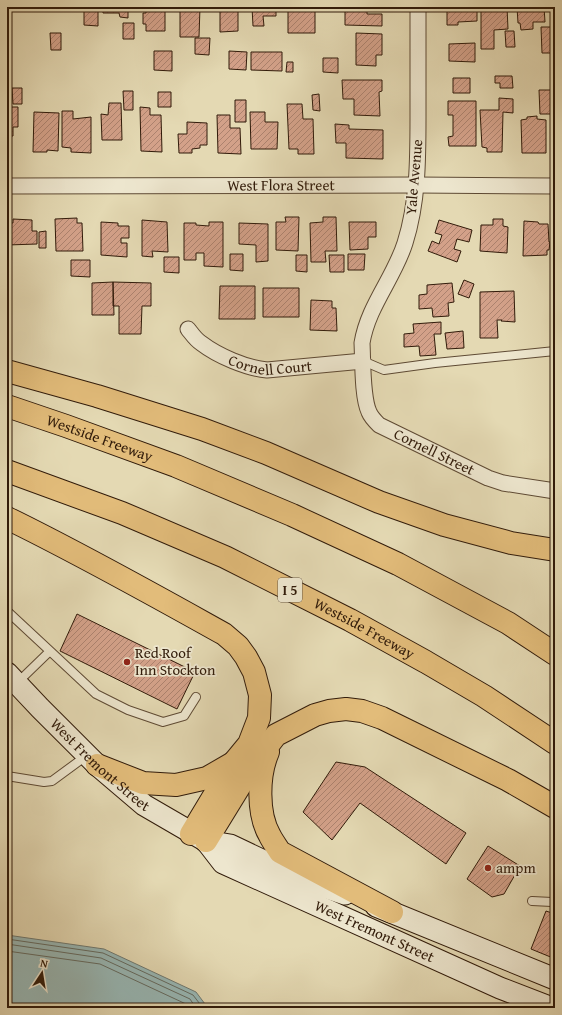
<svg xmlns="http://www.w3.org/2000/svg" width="562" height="1015" font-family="'Gentium Book Plus',serif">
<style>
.water{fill:#98b8b6;stroke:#6f7971}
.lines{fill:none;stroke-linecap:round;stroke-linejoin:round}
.shore{stroke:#646a60;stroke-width:1}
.building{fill:url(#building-hatch);stroke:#311b0a}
.lane-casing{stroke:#5e4a34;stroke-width:10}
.street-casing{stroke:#5e4a34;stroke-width:17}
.secondary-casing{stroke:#311b0a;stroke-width:23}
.highway-casing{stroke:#311b0a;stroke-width:24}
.lane{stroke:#ede6ce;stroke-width:8}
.street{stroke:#ede6ce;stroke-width:15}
.secondary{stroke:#ede6ce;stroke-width:21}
.highway{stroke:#e2bc7a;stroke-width:22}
.poi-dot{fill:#8f2418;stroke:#ede6ce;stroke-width:1.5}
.labels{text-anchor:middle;stroke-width:3.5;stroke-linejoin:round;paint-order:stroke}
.shield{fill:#ede6ce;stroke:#695845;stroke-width:1}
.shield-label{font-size:14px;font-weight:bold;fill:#311b0a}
.street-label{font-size:15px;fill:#311b0a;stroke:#ede6ce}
.poi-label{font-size:15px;fill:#311b0a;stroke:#ede6ce;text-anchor:start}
</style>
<defs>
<pattern id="building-hatch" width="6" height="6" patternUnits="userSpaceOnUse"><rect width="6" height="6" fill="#d3a189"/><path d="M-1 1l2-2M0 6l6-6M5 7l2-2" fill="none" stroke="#ac826e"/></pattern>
</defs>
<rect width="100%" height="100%" fill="#e4d9b3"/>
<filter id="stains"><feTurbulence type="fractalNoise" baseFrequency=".005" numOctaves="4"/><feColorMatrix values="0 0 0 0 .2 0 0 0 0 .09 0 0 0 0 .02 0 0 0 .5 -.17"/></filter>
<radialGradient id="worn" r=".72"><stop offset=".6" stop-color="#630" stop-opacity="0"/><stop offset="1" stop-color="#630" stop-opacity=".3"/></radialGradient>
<path class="water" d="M7,935l97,14 92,43 12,16h-201z"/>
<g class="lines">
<path class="shore" d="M7,939l96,14 90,42 10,13
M7,944l94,14 89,41 6,9
M7,951l93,13 86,40 3,4"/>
</g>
<path class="building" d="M103,7h25v11l-8,-1 -1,-4h-16z
M146,7h19v24h-19v-7h-3v-11h3z
M180,7h20l-1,30h-19z
M220,7h18v24l-18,1z
M252,7h24v9h-13l1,10h-11z
M288,7h27v26h-27z
M345,7h24v4h-2v3h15v12l-37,-1z
M447,7h30v14l-19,1v3h-11z
M481,7h26l1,22 -14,1v19h-13z
M517,7h27l1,15h-12v7l-12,1 -1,-7h-2z
M84,10h14v16l-14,-1z
M123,23h11v16h-11z
M541,27h10v26h-9z
M505,31h9l1,16h-9z
M50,33h11v17h-10z
M356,33l26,1v21h-6v11l-20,-1z
M195,38h15l-1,17 -14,-1z
M475,43v19l-26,-1v-17z
M154,51h18v20l-18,-1z
M229,51l18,1 -1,18 -17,-1z
M251,52h31v19l-31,-1z
M323,58h15v15l-15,-1z
M287,62h6v10h-7z
M495,76h17l1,12h-13v-5h-5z
M453,78h17v15h-17z
M342,80h40v11l-3,1 1,24 -26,-1v-16h-11z
M12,88h10v16h-9z
M539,90h13v24h-12z
M123,91h10v19h-9z
M158,92h13v15h-13z
M319,94l1,17 -7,-1 -1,-15z
M499,98l14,1v14l-10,-1 -1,40h-15v-4l-5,-1 -2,-37h19z
M235,100h11v22h-11z
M448,101h28v45h-27l-1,-9 5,-1v-21h-5z
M109,103h12l1,37h-20l-1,-26 7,1z
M287,104h15l1,15h10l1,35h-16v-5h-9z
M7,107h11v20h-5v9h-6z
M140,107l10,1v7h11l1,37 -21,-1z
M62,111h11v8l18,-2v36l-20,-1v-4l-9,-1z
M34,112l25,1 -1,38 -11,-1v2h-14z
M250,112h15v10h13l-1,27h-26z
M554,112h1v37z
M217,115h13v13h10l1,26 -23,-1z
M537,116v3l9,1v33h-24l-1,-33 6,-1v-2z
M187,122l20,1v22h-7v3l-8,1v4h-13l-1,-19h9z
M335,124l14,1v4l34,1v29l-37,-1v-15h-10z
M285,217h14l-1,34 -22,-1v-28h10z
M323,217h13l1,34h-12l1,11h-15l-1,-39 13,-1z
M77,218v5h5l1,28h-27l-1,-32z
M13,219l19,1v11h5v13l-30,1v-22h6z
M493,219h10v7l5,1 -1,26 -27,-2 1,-26h12z
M142,220l25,2 1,30 -16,-1 1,6 -11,-1z
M439,220l33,10 -3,12 -12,-3 -3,10 7,2 -4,11 -29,-11 4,-10 7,3 3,-9 -7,-2z
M524,221l14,1 1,2h9l1,18h1l-1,8h-2v5l-24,1z
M101,222l17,1v3h11v12h-8v5h6v14l-26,-2z
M209,222h14v45l-19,-1v-13h-8v7h-12v-37h12v2l13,1z
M349,222h27v15h-8v12l-18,1z
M239,223l29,1v37l-12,1v-17l-17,-1z
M46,231v17h-7v-16z
M230,254h13v17l-13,-1z
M348,254h17l-1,16h-16z
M296,255h11v17l-11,-1z
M329,255h15v17h-14z
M164,257h15v16l-15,-1z
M71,260h19v17l-19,-1z
M464,280l10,4 -5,14 -11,-4z
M113,282l38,1v23h-9l-1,28h-22v-28h-6z
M113,282l1,33h-22v-32z
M452,283l2,19 -6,1 1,13 -16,1 -1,-9 -13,1v-14l8,-1v-9z
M220,286h35v33h-36z
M263,288h36v29h-36z
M514,291l1,31 -14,-1 1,-1h-5l1,18h-18v-46z
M311,300l21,1v7h4l1,23 -27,-1z
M441,322v12h-7l2,21 -16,1 -1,-10 -15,1v-13l10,-1 -1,-9z
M463,331l1,17 -17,1 -2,-16z
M77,614l118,58 -18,37 -117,-58z
M336,762l29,5 101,66 -20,31 -86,-61 -28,37 -29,-28z
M488,846l32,20 -16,28 -12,3 -25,-18z
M546,911l9,3v39l-2,5 -22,-9z"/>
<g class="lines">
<g class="lane-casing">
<path id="lane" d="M363,361l21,9 51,-7 120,-12
M7,611l43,40 -33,32
M50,651l46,43 32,16 35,12 21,-6 12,-19
M7,776l37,6 8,-1 34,-25
M532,901l20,1 3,2"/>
</g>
<g class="street-casing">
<g id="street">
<path id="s1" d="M418,7c0,37 0,73 0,110 0,42 0,85 -13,126 -11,35 -37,63 -43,100 1,18 0,54 7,69 2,5 6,9 10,13l109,53 15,5 52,8"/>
<path id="s2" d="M7,186l409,-1 139,1"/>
<path id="s3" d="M188,329c4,5 8,11 13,14 17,13 45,25 66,27l96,-9"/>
</g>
</g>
<g class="secondary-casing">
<g id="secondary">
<path id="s4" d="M7,673l33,35 57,57 47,40 62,36 24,4 74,35 41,14"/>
<path id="s5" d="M206,841l17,22 277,125 52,20"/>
<path d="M376,906l179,73"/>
</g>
</g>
<g class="highway-casing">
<g id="highway">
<path d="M7,371l90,25 105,33 64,24 113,49 65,23 67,18 44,7"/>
<path id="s6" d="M7,406l59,20 110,40 116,49 106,49 110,59 47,31"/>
<path id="s7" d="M7,471l115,42 103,44 125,63 76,42 58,34 71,47"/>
<path d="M7,518c74,36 145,76 217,116l14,12 8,11 8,15 6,23 -1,23 -10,26 -14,17 -44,73"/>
<path d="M268,752c-10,23 -11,62 2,84 3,6 7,11 10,16l112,60"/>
<path d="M97,765l46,18 33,2 31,-7 26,-15"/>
<path d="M206,841l46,-75 24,-31 39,-20 14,-4 17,-2 16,2 20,7 126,62 47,27"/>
</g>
</g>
<use href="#lane" class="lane"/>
<use href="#street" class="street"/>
<use href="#secondary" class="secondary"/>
<use href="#highway" class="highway"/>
</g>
<g class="poi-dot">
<circle cx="127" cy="662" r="4"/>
<circle cx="488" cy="868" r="4"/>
</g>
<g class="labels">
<rect class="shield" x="278" y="578" width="24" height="24" rx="3"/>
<g class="shield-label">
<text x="290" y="595">I 5</text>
</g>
<g class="street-label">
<text transform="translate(414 177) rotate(-85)" y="5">Yale Avenue</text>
<text dy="5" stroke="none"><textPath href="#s2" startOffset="274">West Flora Street</textPath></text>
<text dy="5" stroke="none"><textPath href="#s3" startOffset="94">Cornell Court</textPath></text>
<text dy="5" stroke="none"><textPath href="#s6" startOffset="98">Westside Freeway</textPath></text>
<text dy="5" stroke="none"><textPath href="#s1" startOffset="494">Cornell Street</textPath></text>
<text dy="5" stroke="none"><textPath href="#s7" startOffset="391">Westside Freeway</textPath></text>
<text dy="5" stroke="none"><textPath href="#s4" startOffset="131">West Fremont Street</textPath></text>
<text dy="5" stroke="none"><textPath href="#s5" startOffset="194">West Fremont Street</textPath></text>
</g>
<g class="poi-label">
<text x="135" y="658">Red Roof<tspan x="135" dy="17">Inn Stockton</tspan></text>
<text x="496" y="873">ampm</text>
</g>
</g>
<rect width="562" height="1015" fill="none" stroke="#e4d9b3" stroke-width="24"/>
<rect x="8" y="8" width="546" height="999" fill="none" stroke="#311b0a" stroke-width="2"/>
<rect x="12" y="12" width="538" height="991" fill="none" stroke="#311b0a"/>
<g transform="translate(42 973) rotate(12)" stroke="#ede6ce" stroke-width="3" paint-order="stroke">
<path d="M0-3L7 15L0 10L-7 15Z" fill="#311b0a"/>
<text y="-6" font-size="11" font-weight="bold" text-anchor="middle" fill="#311b0a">N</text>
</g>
<rect width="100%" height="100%" filter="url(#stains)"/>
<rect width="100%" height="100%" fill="url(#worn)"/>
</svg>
